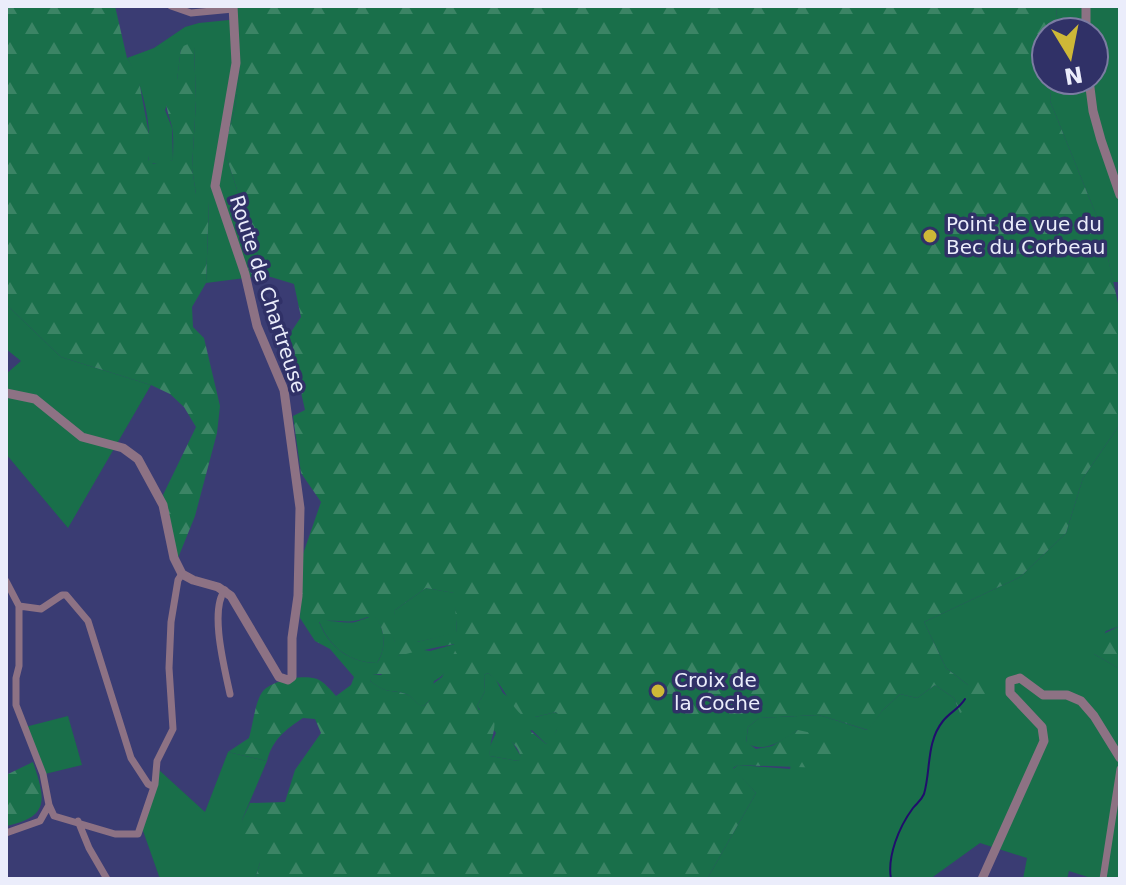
<svg xmlns="http://www.w3.org/2000/svg" width="1126" height="885" font-family="'DejaVu Sans',sans-serif">
<style>
.grass{fill:#196f4a}
.forest{fill:url(#forest-firs);fill-rule:evenodd}
.lines{fill:none;stroke-linecap:round;stroke-linejoin:round}
.stream{stroke:#200e6c;stroke-width:2}
.minor{stroke:#8d7284;stroke-width:7}
.tertiary{stroke:#8d7284;stroke-width:9}
.poi-dot{fill:#ceb837;stroke:#303167;stroke-width:3}
.labels{text-anchor:middle;stroke-width:7;stroke-linejoin:round;paint-order:stroke}
.poi-label{font-size:20px;fill:#ebedfb;stroke:#303167;text-anchor:start}
.street-label{font-size:20px;fill:#ebedfb;stroke:#303167}
</style>
<defs>
<pattern id="forest-firs" width="22" height="20" patternUnits="userSpaceOnUse" patternTransform="scale(2)"><rect width="22" height="20" fill="#196f4a"/><path d="M5 1l3.5 6h-7zM16 11l3.5 6h-7z" fill="#3b8465"/></pattern>
</defs>
<rect width="100%" height="100%" fill="#3a3c73"/>
<path class="grass" d="M1057,6h63v276h-7l-12,-55 -51,-126 2,-21h42v-48h-39z
M229,20l9,1 2,46 -5,42 -11,40 34,106 -9,13 4,9 -47,6 3,-82 -13,-7 -4,-26 4,-68 -2,-53 -13,1 -4,33 -12,29 7,18 1,32c-8,4 -17,5 -25,2 5,-33 -4,-76 -21,-104l27,-10 31,-21 14,-4z
M6,304l55,53 90,28 -83,143 -62,-74v-80l15,-13 -15,-12z
M1118,427l2,199 -14,5 -12,23 26,15v210h-26l-25,-8 -2,8h-44l4,-21 -47,-15 -50,36h-223l49,-86 -23,-24 5,-4 52,4 8,-39c-17,11 -33,24 -52,13l2,-16 11,-9 60,-3 48,15 16,-20 17,-16 17,4 18,-13 19,13 6,15 8,-28 -22,-17 -22,-46 96,-45 46,-44 17,-55z
M426,588l29,5 2,40 -40,9h-22c-5,-8 -2,-22 0,-32z
M375,616c11,13 11,34 2,47 -27,0 -48,-16 -58,-42 11,-1 29,3 36,1 8,-2 11,-5 20,-6z
M455,644l3,3c-6,13 -10,28 -24,34l-4,19 -6,6c-9,-1 -8,-6 -16,-11 -14,-7 -20,1 -38,-14l2,-7 9,1 17,-19 20,-7 12,2z
M488,673l7,5 8,15 32,24 21,-5 5,4c-2,10 -6,23 -15,28l-14,-14 -21,10 11,18 -4,3 -28,-5 -1,-8 7,-15 -19,-27 8,-15 -1,-16z
M68,716l14,49 -37,9 -20,-47z
M228,752l39,9 -25,59 18,43 -5,16h-95l-18,-51 17,-58 46,42z"/>
<path class="forest" d="M6,6h109l12,52 11,18 13,69 -3,16 6,3 19,-4c0,-11 1,-23 -1,-33 -5,-19 -12,-30 5,-47l4,-33 7,-3 6,3 2,53 -4,68 4,26h12l1,7 -3,82 -14,24 1,20 11,11 16,68 -3,27 -22,83 -17,42 -15,-63 33,-68 -12,-20 -14,-13 -19,-9 -90,-28 -55,-53z
M236,6h821l-2,26h-9v48h6l-2,21 51,126 19,85 -2,115 -35,51 -17,55 -46,44 -96,45 22,46 22,17 24,-10 5,13 -13,13 -24,12 -6,-15 -19,-13 -18,13 -17,-4 -17,16 -15,20 -49,-15 -60,3 -11,9 -2,15 10,7 16,-3 26,-16 46,10 -8,19 -12,9 -86,-3 -5,3 23,25 -49,86h-452l5,-16 -15,-9 -3,-34 8,-17 35,-1 10,-32 26,-37 -6,-14 -12,-1c-17,11 -31,22 -36,43l-39,-9 21,-14c4,-13 6,-37 14,-47 10,-11 40,-17 54,-12 7,3 14,11 19,17l15,-11 3,-8 -24,-28 -15,-8 -15,-23 2,-61 19,-55 -20,-29 -8,-57 12,-6 -11,-49c-12,-4 -17,-10 -20,-22l17,-7 10,-15 -7,-33 -23,-7h-18l-5,-9 10,-13 -34,-106 11,-40 5,-42zM426,588l28,5 3,39 -40,10h-22l-2,-7 2,-25zM367,617h8c11,12 11,33 2,46 -27,0 -48,-16 -58,-41 21,-4 28,4 48,-5zM454,644l3,3 -15,30 -13,10 1,13 -6,6c-10,-2 -8,-7 -16,-11 -15,-7 -19,1 -38,-14l3,-7h17l6,-6 2,-12c19,-5 36,-8 56,-12zM488,673c15,10 20,31 35,43l12,1 21,-5 4,4 -4,16 -10,12 -25,-21 -15,2 -4,7 2,4c8,5 15,12 17,22l-3,3 -28,-5c-2,-17 11,-29 0,-47l-11,1 -2,-4 8,-15 -1,-16z
M1120,626v43l-26,-15 -6,-6 7,-10z
M33,762c12,36 18,55 -27,64v-51z"/>
<g class="lines">
<path class="stream" d="M891,879c-4,-23 8,-52 22,-71 4,-5 8,-7 11,-14 7,-24 2,-52 19,-73 7,-9 16,-12 22,-22"/>
<path class="minor" d="M171,6l20,7 42,-4
M6,581l13,25v60l-3,12v27l27,69 6,31 5,11 61,18h23l17,-50 2,-23 16,-32 -4,-61 2,-46 7,-42 4,-6
M225,590c-16,20 0,80 5,104
M19,606l22,3 21,-14h4l22,26 43,137 17,26 4,2
M78,821l11,27 18,31
M6,833l34,-12 9,-16
M1103,879l17,-110"/>
<path class="tertiary" d="M1086,6v26
M1089,80l4,31 8,29 19,55
M6,393l29,6 47,38 41,11 15,11 25,46 11,53 8,16 11,6 25,7 13,9 48,81 9,3 4,-3v-39l6,-42 2,-88 -16,-118 -27,-64 -12,-52 -30,-88 21,-123 -3,-57
M982,879l62,-138 -2,-14 -32,-34v-12l10,-3 23,17h24l14,6 13,15 26,42"/>
</g>
<g class="poi-dot">
<circle cx="930" cy="236" r="8"/>
<circle cx="658" cy="691" r="8"/>
</g>
<g class="labels">
<g class="poi-label">
<text x="946" y="231">Point de vue du<tspan x="946" dy="23">Bec du Corbeau</tspan></text>
<text x="674" y="687">Croix de<tspan x="674" dy="23">la Coche</tspan></text>
</g>
<g class="street-label">
<text transform="translate(268 294) rotate(72)" y="7">Route de Chartreuse</text>
</g>
</g>
<rect width="1126" height="885" fill="none" stroke="#ebedfb" stroke-width="16"/>
<g transform="translate(1070 56) rotate(170)"><circle r="38" fill="#303167" stroke="#7b7ca2" stroke-width="2"/>
<path d="M0-6L14 30L0 20L-14 30Z" fill="#ceb837"/>
<text y="-12" font-size="22" font-weight="bold" text-anchor="middle" fill="#ebedfb">N</text>
</g>
</svg>
